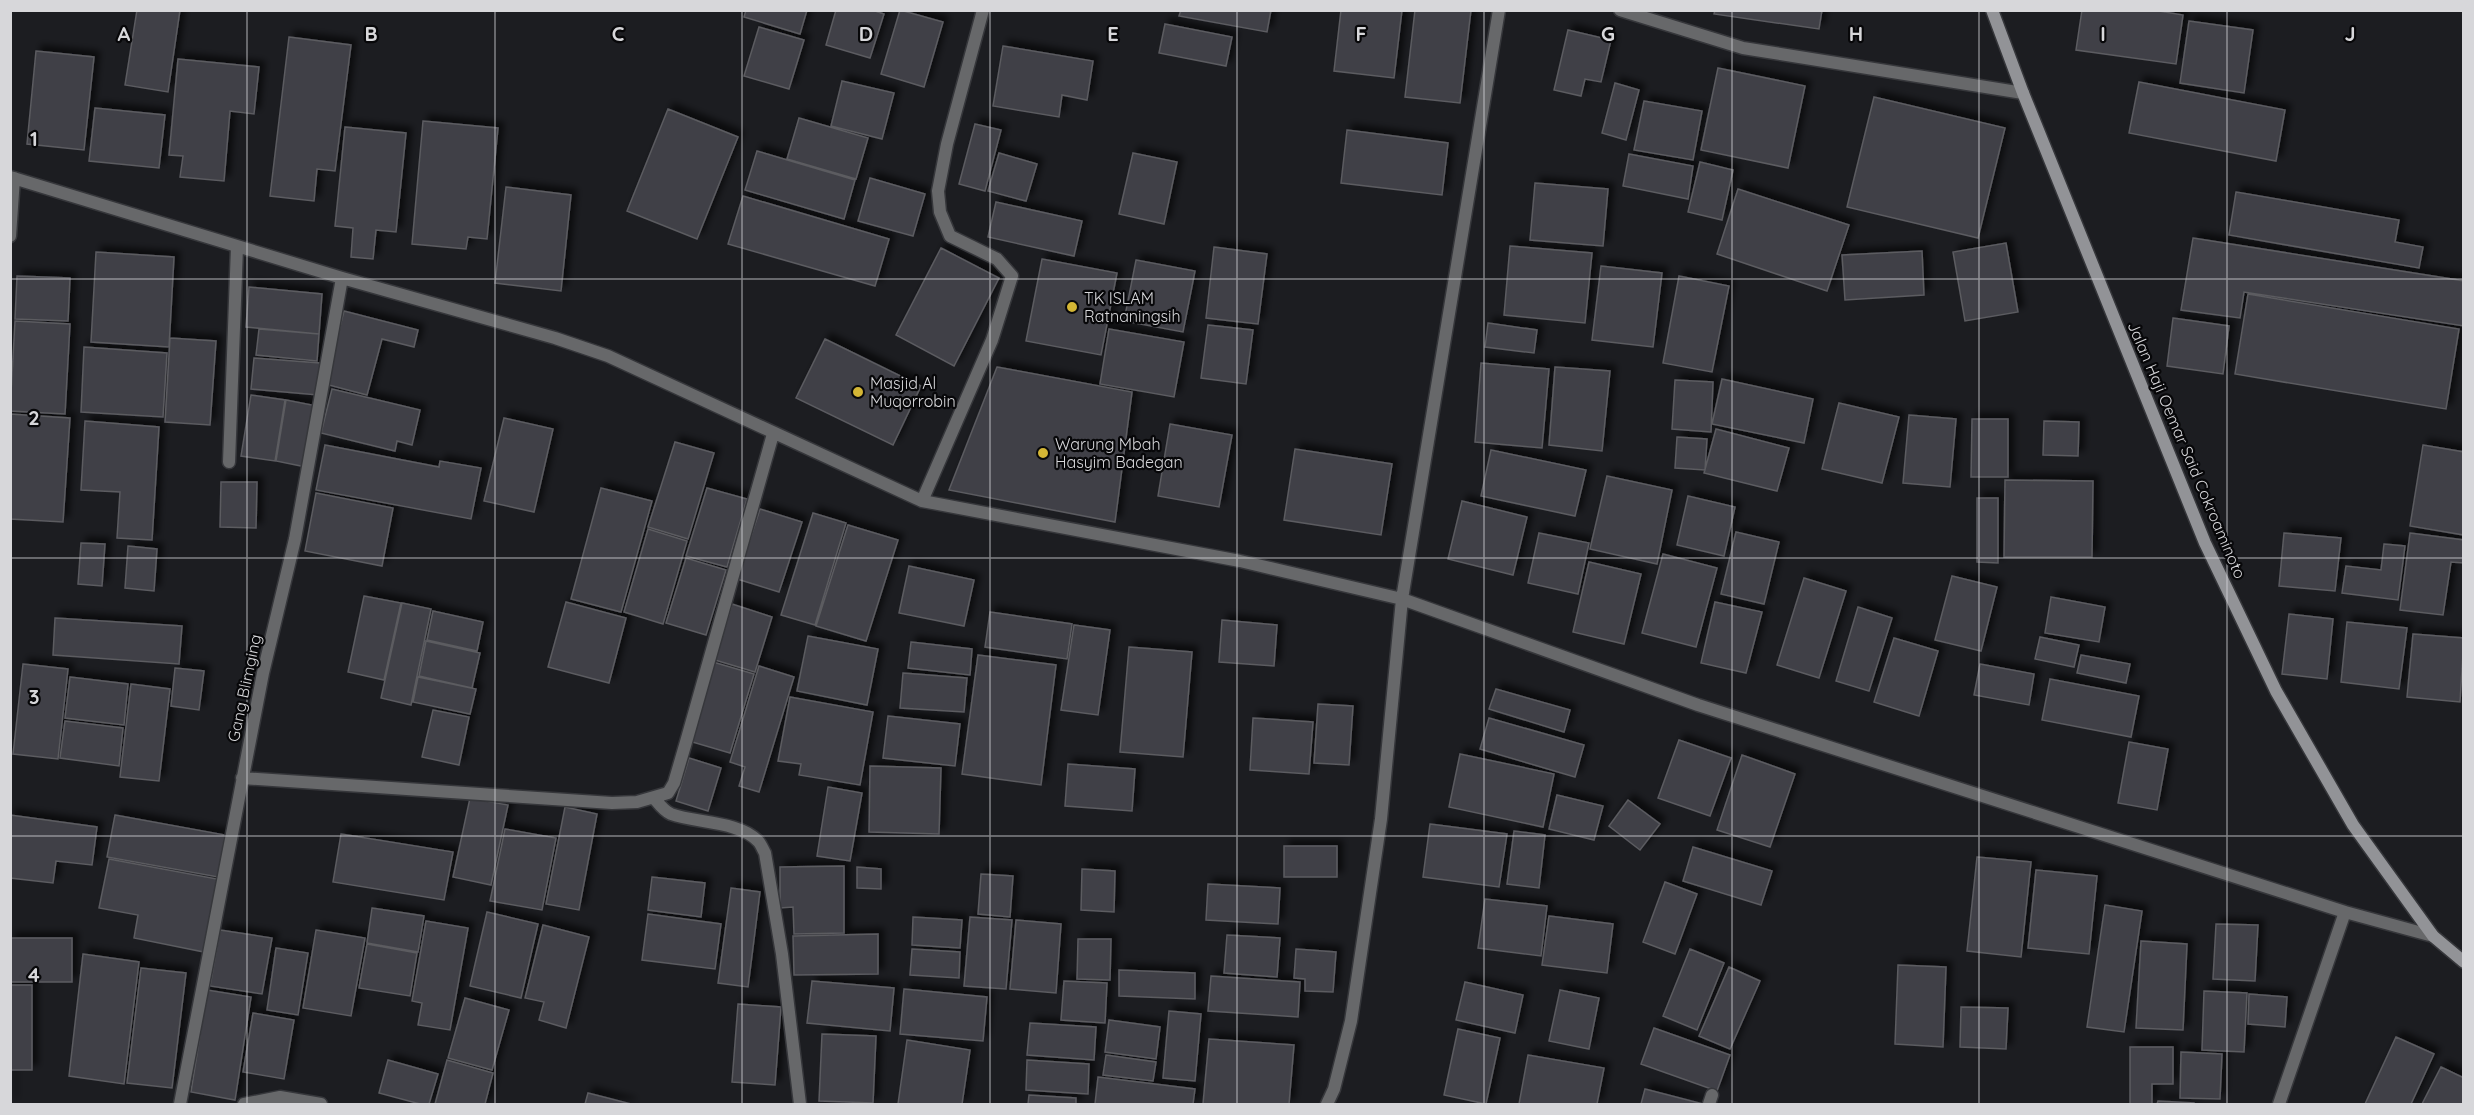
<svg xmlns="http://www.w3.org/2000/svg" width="2474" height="1115" font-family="Quicksand,sans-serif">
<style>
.building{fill:#404146;stroke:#5b5b61;stroke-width:1.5;filter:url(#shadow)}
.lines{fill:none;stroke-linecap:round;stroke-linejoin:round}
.minor-casing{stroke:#36373b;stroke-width:15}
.secondary-casing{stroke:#36373b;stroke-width:15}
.minor{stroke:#67686a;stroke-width:12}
.secondary{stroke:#929397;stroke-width:12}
.grid{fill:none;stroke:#d7d7da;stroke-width:1.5;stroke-opacity:0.55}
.poi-dot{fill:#d4b635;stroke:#070709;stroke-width:2}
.labels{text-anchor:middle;stroke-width:4.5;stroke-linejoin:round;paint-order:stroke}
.poi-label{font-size:16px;fill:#d7d7da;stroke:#070709;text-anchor:start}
.street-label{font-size:16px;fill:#d7d7da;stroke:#070709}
.grid-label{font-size:20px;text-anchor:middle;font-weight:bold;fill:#d7d7da;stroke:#070709;stroke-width:4.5;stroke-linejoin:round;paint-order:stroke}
</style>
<defs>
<filter id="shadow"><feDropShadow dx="5.5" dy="-5.5" stdDeviation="3" flood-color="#0009"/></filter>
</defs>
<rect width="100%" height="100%" fill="#1c1d21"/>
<path class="building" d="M137,10h43l-12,82 -43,-7z
M746,10h61l-7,24 -56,-17z
M836,10h36l12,4 -14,44 -44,-13z
M900,10l43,12 -19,65 -43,-13z
M1181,10h90l-4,22 -88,-16z
M1341,10h61l-8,68 -60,-7z
M1415,10h56l-11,93 -55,-6z
M1715,10h107l-3,19 -105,-15z
M2082,10h71l30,5 -7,49 -100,-14z
M2189,21l64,9 -9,63 -64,-10z
M1165,24l67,13 -6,29 -67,-13z
M759,27l45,13 -15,49 -45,-13z
M1568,30l43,10 -10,42 -16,-3 -4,17 -27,-6z
M289,37l62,8 -16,126 -18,-2 -3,32 -44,-5z
M1003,46l90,15 -6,39 -25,-5 -3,22 -66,-11z
M36,51l58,6 -10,93 -57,-6z
M178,59l81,8 -5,47 -24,-3 -6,70 -44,-4 3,-21 -14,-1z
M1718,68l87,18 -17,82 -87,-18z
M842,81l52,12 -12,46 -51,-13z
M2139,82l146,28 -9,51 -147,-28z
M1615,83l24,7 -13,50 -24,-7z
M1874,97l131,31 -27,110 -131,-31z
M1644,101l58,10 -9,49 -59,-10z
M95,108l70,7 -6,53 -70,-7z
M668,109l70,28 -41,102 -70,-28z
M799,118l69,20 -12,41 -69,-20z
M423,121l75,7 -11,111 -19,-2 -2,12 -54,-5z
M975,124l26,6 -16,61 -26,-7z
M345,127l61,6 -10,99 -20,-2 -3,29 -22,-2 2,-29 -18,-2z
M1347,130l101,13 -6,52 -101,-12z
M757,151l98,29 -11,39 -99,-29z
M999,153l38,11 -11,37 -38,-10z
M1133,153l44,9 -13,62 -45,-10z
M1629,154l64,12 -5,33 -65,-13z
M1700,162l33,8 -11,50 -34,-8z
M870,178l55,16 -12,42 -55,-15z
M1535,183l73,6 -5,57 -73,-6z
M506,187l65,8 -10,96 -66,-8z
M1738,189l111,36 -22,66 -110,-37z
M2236,192l163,28 -4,22 28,5 -4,21 -190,-33z
M743,196l146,43 -14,47 -147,-42z
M996,202l86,19 -8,35 -86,-19z
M2193,238l271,43v45l-220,-34 -4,26 -59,-8z
M2006,243l12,69 -53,9 -12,-69z
M1510,246l82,7 -7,70 -81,-8z
M1214,247l53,7 -9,70 -52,-6z
M941,248l58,30 -45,88 -58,-31z
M1922,251l2,44 -79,5 -3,-45z
M96,252l78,5 -5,90 -78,-5z
M1042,259l75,14 -16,82 -75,-14z
M1136,260l59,11 -12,61 -59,-11z
M1601,266l61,7 -9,74 -61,-7z
M17,276l53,2 -2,43 -53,-2z
M1679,276l50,10 -17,86 -49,-9z
M249,287l73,7 -3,40 -73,-7z
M2248,294l211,35 -13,80 -211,-35z
M344,311l74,19 -4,17 -32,-8 -15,56 -42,-11z
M2173,318l56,8 -6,48 -56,-8z
M15,321l55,3 -5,90 -55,-3z
M1488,323l49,7 -3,23 -49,-6z
M1208,325l45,5 -7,54 -45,-6z
M259,329l60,5 -2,27 -61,-6z
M1109,329l75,13 -10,55 -74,-13z
M170,338l46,3 -6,84 -45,-3z
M825,339l96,47 -28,59 -97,-47z
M84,347l83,6 -4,64 -82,-5z
M254,358l66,5 -2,32 -67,-6z
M1481,363l68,6 -7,79 -67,-6z
M997,367l135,25 -17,130 -166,-32z
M1555,367l55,4 -8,80 -53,-6z
M1722,379l91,20 -9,44 -92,-19z
M1675,380l38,2 -2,50 -39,-3z
M332,389l88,21 -8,35 -15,-4 -2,10 -74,-18z
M251,395l34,5 -10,61 -34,-5z
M286,400l31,6 -11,61 -30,-6z
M1839,403l60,14 -17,66 -60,-14z
M10,414l60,4 -7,104 -53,-3z
M1909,415l47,4 -6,68 -47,-4z
M504,418l49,11 -19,83 -50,-11z
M1972,419h36v58h-37z
M85,421l74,6 -7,113 -35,-2 3,-46 -39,-2z
M2044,421l35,1 -1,34 -35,-1z
M1170,424l62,11 -13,72 -61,-11z
M1716,429l73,19 -12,43 -73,-18z
M1677,437l30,2 -2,31 -30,-2z
M675,442l39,11 -26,86 -40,-12z
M325,445l114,22 1,-6 41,7 -10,51 -155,-29z
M2423,445l41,7v83l-54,-9z
M1295,449l97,15 -11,71 -97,-15z
M1491,450l95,20 -11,46 -94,-20z
M1607,476l65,14 -15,74 -67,-15z
M2005,480l88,1 -1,76h-88z
M221,482h36l-1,46 -36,-1z
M601,488l51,13 -31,111 -50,-13z
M707,488l40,11 -20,68 -41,-11z
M316,493l77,15 -11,58 -77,-15z
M1688,496l47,11 -11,49 -47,-11z
M1977,498h21v65l-21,-1z
M1462,501l65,16 -14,58 -65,-16z
M760,509l42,13 -23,70 -42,-13z
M813,513l33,10 -31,102 -34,-10z
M848,525l50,15 -32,101 -50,-15z
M648,529l39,12 -24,83 -39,-12z
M1736,532l43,10 -15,62 -43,-10z
M1539,533l50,10 -11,51 -50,-11z
M2284,533l57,5 -6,53 -56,-5z
M2410,533l54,7v23l-13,-1 -8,53 -43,-5z
M81,543l24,1 -3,42 -24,-2z
M2384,544l21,2 -7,54 -56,-7 4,-27 35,4z
M128,546l29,3 -3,42 -29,-3z
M1663,554l54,14 -21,79 -54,-14z
M686,558l40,12 -20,65 -40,-12z
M1589,562l52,12 -17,70 -51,-12z
M909,566l65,14 -10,46 -65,-13z
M1952,576l45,11 -16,64 -46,-11z
M1804,578l42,13 -27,87 -42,-13z
M364,596l37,7 -17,77 -36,-8z
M2051,597l54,10 -6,35 -54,-9z
M566,602l60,16 -17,65 -61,-16z
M1715,602l47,10 -16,61 -45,-10z
M402,603l29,6 -20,96 -30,-7z
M732,604l40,13 -17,55 -40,-12z
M1858,607l34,11 -23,73 -33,-10z
M433,611l50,11 -6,29 -50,-11z
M990,612l82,12 -5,35 -82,-12z
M2289,614l44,5 -6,60 -45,-5z
M55,618l127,8 -3,38 -126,-9z
M1222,620l55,5 -3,41 -55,-4z
M2347,622l60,6 -8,61 -58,-7z
M1074,625l36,5 -12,85 -37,-5z
M2413,634l51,4 -4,64 -53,-5z
M808,636l70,13 -11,56 -70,-14z
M2040,637l39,8 -5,22 -39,-8z
M1894,638l44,13 -19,65 -45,-14z
M426,641l54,12 -8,35 -53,-12z
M911,642l61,7 -2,26 -62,-7z
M1129,647l63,5 -9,105 -63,-5z
M978,655l78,10 -15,120 -79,-11z
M2081,655l49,9 -4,19 -49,-10z
M713,662l41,12 -24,79 -41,-12z
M23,664l45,5 -10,90 -45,-5z
M1980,664l54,10 -5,31 -55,-10z
M759,666l35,11 -35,115 -20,-6 6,-19 -15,-5z
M175,668l29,3 -5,39 -28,-4z
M903,673l64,5 -3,34 -64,-4z
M70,677l58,7 -4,41 -59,-7z
M418,677l58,12 -6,25 -57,-12z
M2050,679l89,17 -8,41 -89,-17z
M131,684l39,5 -11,92 -39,-4z
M1496,689l74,21 -6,22 -75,-23z
M790,697l83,15 -13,73 -61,-10 2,-11 -23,-3z
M1318,704l35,2 -4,59 -35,-2z
M433,710l36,7 -10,48 -37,-8z
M888,716l72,8 -5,42 -72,-8z
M1253,718l60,4 -4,52 -59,-4z
M1489,718l95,27 -9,32 -95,-28z
M65,721l58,7 -4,38 -59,-8z
M1679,740l52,18 -21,58 -52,-18z
M2129,742l39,7 -11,61 -39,-7z
M1460,754l94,20 -11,53 -94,-20z
M1742,755l53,19 -25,73 -53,-17z
M689,758l32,10 -13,43 -32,-10z
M1068,764l67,5 -3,42 -67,-5z
M870,766l71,2 -2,66 -70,-2z
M828,787l34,6 -12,68 -33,-5z
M1557,795l46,11 -9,34 -45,-11z
M470,798l38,7 -17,80 -38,-8z
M1628,800l32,24 -20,26 -31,-24z
M565,807l32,7 -18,96 -33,-6z
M10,815l87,12 -5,38 -36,-4 -3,22 -43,-5z
M115,815l110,20 -7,42 -111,-20z
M1430,824l77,10 -8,53 -76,-10z
M505,829l51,9 -14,72 -52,-9z
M1514,831l31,4 -6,53 -32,-4z
M341,834l112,18 -9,48 -111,-18z
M1284,846h53v31h-53z
M1693,847l79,24 -11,34 -78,-24z
M1977,857l54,5 -10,95 -54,-6z
M109,859l108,20 -13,73 -70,-14 4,-23 -39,-7z
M844,866v67l-50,1 -1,-27 -13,1v-41z
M857,867l24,2v20l-24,-1z
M1082,869l33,2 -1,41 -33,-2z
M2036,870l61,6 -8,78 -61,-6z
M981,874l32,2 -3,41 -32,-3z
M652,877l53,6 -4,34 -53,-7z
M1665,882l32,12 -22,60 -32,-12z
M1208,884l72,4 -2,36 -72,-4z
M731,888l29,4 -12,95 -30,-4z
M1485,899l62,7 -6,50 -63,-8z
M2105,905l37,6 -18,121 -37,-5z
M372,908l52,8 -6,36 -51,-9z
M487,912l51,12 -17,74 -51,-12z
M648,914l73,10 -6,45 -73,-9z
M1549,916l64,8 -6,49 -65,-8z
M913,917l49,3 -2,28 -48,-3z
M970,917l42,3 -6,69 -42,-3z
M1016,920l45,4 -5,69 -46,-4z
M426,921l42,7 -18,102 -32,-5 4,-22 -10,-2z
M2216,924l42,1 -3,56 -42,-2z
M543,925l46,12 -23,91 -27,-8 5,-18 -19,-4z
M220,930l52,8 -10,56 -52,-8z
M316,930l49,8 -14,78 -48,-8z
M878,934v40l-84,1 -1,-39z
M1227,935l53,3 -3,39 -53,-4z
M10,938h62v44h-62z
M1078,939h33l-1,41 -33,-1z
M2141,941l46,3 -4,86 -47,-2z
M367,944l50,9 -7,43 -51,-8z
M276,948l32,5 -10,62 -31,-5z
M912,949l48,3 -1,26 -49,-3z
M1296,949l40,3 -3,40 -28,-1v-12l-11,-1z
M1690,949l34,14 -27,67 -34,-14z
M83,954l56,8 -15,122 -55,-8z
M1898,965l48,2 -3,80 -48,-3z
M1729,967l31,14 -30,68 -31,-13z
M141,968l45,5 -14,115 -45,-5z
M1119,970l76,3v26l-76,-3z
M1211,976l89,6 -2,35 -90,-6z
M812,981l82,7 -4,43 -83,-8z
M1064,981l43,2 -2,40 -44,-3z
M1465,982l58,13 -8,38 -59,-13z
M10,985h22v85h-21v34z
M904,989l83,8 -4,44 -83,-7z
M207,990l44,7 -16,103 -44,-8z
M1560,990l39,8 -10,51 -40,-8z
M2204,991l43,2 -3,59 -42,-2z
M2249,994l38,3 -2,30 -37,-3z
M465,998l44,12 -17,60 -44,-12z
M738,1004l43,3 -6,78 -43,-3z
M1961,1007l47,1 -2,41 -46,-2z
M1169,1011l32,3 -6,67 -32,-3z
M253,1013l41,7 -10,59 -41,-7z
M1109,1020l51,7 -4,32 -51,-7z
M1030,1023l66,4 -2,33 -67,-5z
M1654,1028l76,27 -13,36 -76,-27z
M1458,1029l42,9 -14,66 -42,-9z
M822,1034l54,2 -3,67 -54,-2z
M2396,1037l38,17 -23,50h-46z
M1209,1039l85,6 -5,59h-86z
M907,1040l63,10 -8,54h-64z
M2130,1047h43v37h-21v20h-22z
M2181,1052l41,2 -2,45 -40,-1z
M1106,1055l50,7 -3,19 -50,-6z
M1528,1055l76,13 -7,36h-78z
M388,1060l50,14 -9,30h-9l-41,-11z
M447,1060l46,13 -8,31h-50z
M1027,1060l62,4 -1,30 -62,-4z
M2441,1067l23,11v26h-42z
M1098,1077l97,12 -2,15h-98z
M1645,1089l58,15h-62z
M588,1093l43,11h-46z
M1029,1095l47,3v6h-48z
M2158,1101l36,2v1h-37z"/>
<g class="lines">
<g class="minor-casing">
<path id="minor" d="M1620,10l123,38 280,45
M10,177l332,101 213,60 53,18 314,145 318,60 162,38 296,106 647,207 88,24
M10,236l4,-58
M229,462l8,-215
M922,501l70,-161 20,-64 -15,-17 -47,-23 -10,-24 -2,-21 9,-47 36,-134
M242,778l370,25 25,-1 31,-9 6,-10 12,-41 87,-308
M654,798c5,6 10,13 17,16 24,9 68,7 87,27 3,3 5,9 7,12l17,101 18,150
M180,1104l83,-431 32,-134 47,-261
M244,1104l36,-7 41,7
M1327,1104l7,-15 17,-68 30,-202 21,-220 97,-589
M1709,1104l3,-9
M2279,1104l66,-192"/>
</g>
<g class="secondary-casing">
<path id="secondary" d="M1992,10l31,83 182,450 71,148 77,134 80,111 31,26"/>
</g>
<use href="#minor" class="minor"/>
<use href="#secondary" class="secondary"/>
</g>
<path class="grid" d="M247,10v1094M495,10v1094M742,10v1094M990,10v1094M1237,10v1094M1484,10v1094M1732,10v1094M1979,10v1094M2227,10v1094M10,279h2454M10,558h2454M10,836h2454"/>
<g class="poi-dot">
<circle cx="1072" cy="307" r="6"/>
<circle cx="858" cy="392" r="6"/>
<circle cx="1043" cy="453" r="6"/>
</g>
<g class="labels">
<g class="poi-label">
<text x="1084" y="304">TK ISLAM<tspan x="1084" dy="18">Ratnaningsih</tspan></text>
<text x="870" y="389">Masjid Al<tspan x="870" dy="18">Muqorrobin</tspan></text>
<text x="1055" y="450">Warung Mbah<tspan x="1055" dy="18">Hasyim Badegan</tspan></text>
</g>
<g class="street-label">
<text transform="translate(2187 450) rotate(67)" y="6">Jalan Haji Oemar Said Cokroaminoto</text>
<text transform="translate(244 688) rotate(-78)" y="6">Gang Blimging</text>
</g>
</g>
<g class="grid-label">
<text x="124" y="41">A</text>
<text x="371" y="41">B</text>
<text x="618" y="41">C</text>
<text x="866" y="41">D</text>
<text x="1113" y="41">E</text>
<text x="1361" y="41">F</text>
<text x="1608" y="41">G</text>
<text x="1856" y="41">H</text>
<text x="2103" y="41">I</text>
<text x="2350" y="41">J</text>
<text x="34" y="146">1</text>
<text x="34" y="425">2</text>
<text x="34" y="704">3</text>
<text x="34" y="982">4</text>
</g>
<rect width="2474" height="1115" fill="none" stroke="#d7d7da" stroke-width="24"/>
</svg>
